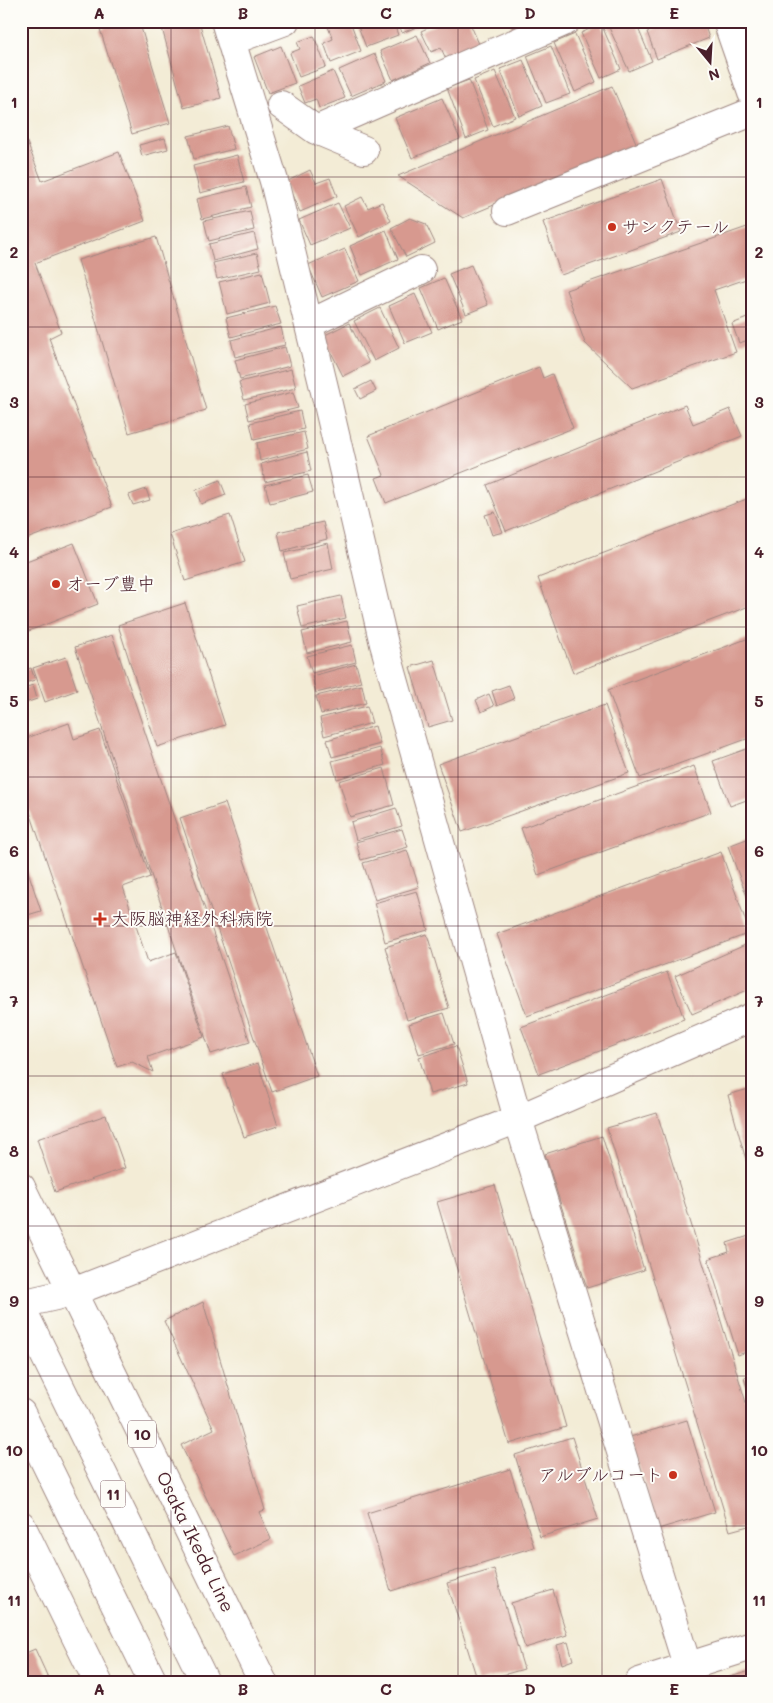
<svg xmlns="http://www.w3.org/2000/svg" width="773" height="1703" font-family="Mali,'Klee One',sans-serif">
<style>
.building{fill:#d7998f}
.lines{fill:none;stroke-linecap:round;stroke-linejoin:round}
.street-casing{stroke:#9e8680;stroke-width:30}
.secondary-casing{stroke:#9e8680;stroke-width:30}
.primary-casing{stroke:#9e8680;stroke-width:30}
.highway-casing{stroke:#9e8680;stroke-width:30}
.street{stroke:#fff;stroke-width:28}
.secondary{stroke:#fff;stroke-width:28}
.primary{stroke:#fff;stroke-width:28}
.highway{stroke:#fff;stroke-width:28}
.grid{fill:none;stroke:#4a1f2b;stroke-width:1;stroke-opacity:0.55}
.poi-dot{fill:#c8321e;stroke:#fdfcf7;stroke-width:2}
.labels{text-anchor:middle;stroke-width:4;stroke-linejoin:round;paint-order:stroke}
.shield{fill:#fdfcf7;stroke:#806168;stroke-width:1}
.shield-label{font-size:16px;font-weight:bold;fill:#4a1f2b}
.poi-label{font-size:18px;fill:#4a1f2b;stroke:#fdfcf7;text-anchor:start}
.street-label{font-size:18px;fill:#4a1f2b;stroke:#fdfcf7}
.neatline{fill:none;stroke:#4a1f2b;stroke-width:2}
.grid-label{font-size:16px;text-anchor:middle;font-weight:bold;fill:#4a1f2b}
</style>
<rect width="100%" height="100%" fill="#fdfcf7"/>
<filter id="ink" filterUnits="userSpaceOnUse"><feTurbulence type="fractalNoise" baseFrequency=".02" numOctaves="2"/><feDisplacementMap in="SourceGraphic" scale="10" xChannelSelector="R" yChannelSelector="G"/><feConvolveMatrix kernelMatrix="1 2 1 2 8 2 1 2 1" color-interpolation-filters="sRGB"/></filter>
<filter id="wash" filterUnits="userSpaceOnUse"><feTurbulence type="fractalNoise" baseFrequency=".0096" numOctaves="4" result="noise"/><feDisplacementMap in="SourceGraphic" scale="20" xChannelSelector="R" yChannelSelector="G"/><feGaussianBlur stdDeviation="1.12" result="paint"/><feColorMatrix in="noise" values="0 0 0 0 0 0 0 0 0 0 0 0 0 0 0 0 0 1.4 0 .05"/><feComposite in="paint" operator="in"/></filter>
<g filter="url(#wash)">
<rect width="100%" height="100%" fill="#f3ecd6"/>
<g id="blocks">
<path class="building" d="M126,21h13l31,102 -38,11 -32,-105z
M160,21h39l22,77 -37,10z
M343,21h7l11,30 -30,12 -7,-20 9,-4 -5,-12z
M356,21h37l5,14 -32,12z
M398,21h33l-29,12z
M443,21h26l10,23 -33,15 -5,-11 -10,4 -10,-21z
M509,21h23l-19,8z
M606,21h29l17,40 -23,10z
M644,21h18l-15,6z
M674,21h29l6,17 -52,21 -10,-27z
M601,24l20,45 -20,9 -20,-45z
M575,34l21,48 -21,10 -21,-49z
M417,35l13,28 -37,17 -13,-29z
M314,36l12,31 -27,10 -9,-24 10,-4 -3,-7z
M281,46l14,37 -27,10 -14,-36z
M551,46l19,48 -24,9 -19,-47z
M375,54l11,27 -35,15 -12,-26z
M523,60l19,46 -23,10 -19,-47z
M333,71l12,27 -26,10 -3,-9 -11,4 -7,-17z
M495,71l20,46 -22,9 -19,-46z
M469,80l19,50 -22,9 -19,-51z
M612,86l25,59 -174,73 -65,-42z
M442,98l18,41 -48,19 -17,-40z
M228,126l6,23 -40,10 -6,-23z
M21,127l21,54 77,-29 26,69 -110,42 26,69 -12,6 63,169 -91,34z
M165,138l3,11 -26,7 -3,-11z
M237,155l7,27 -44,11 -7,-27z
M310,170l6,13 14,-5 7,18 -37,16 -14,-30z
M662,179l19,53 -120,43 -18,-53z
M246,187l5,20 -49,12 -5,-20z
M362,197l6,11 14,-6 9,19 -32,16 -15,-31z
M338,203l12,25 -40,17 -11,-25z
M250,211l4,19 -45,11 -5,-20z
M410,218l16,6 9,19 -29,14 -15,-29z
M747,227l5,12v38l-38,13 22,62 -104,36 -47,-45 -19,-53z
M386,230l12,29 -36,16 -12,-29z
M254,233l4,16 -45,12 -4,-17z
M156,237l50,173 -77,23 -51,-173z
M345,249l14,32 -37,16 -14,-32z
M257,253l4,16 -44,10 -4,-16z
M471,265l17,40 -22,9 -17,-40z
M262,272l8,31 -43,11 -8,-32z
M444,278l18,41 -24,10 -17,-41z
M415,294l17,38 -27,11 -16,-37z
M275,306l6,18 -50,13 -5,-19z
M380,308l19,40 -25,13 -20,-40z
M752,316v23l-13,4 -7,-19z
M349,323l20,40 -26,13 -20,-40z
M281,327l4,18 -50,12 -4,-17z
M285,347l5,19 -50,13 -5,-19z
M539,367l4,11 9,-4 21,54 -187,75 -10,-25 8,-3 -16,-39z
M291,369l5,19 -52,12 -5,-18z
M371,381l5,10 -16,8 -5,-10z
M293,392l5,16 -49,12 -4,-16z
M685,405l8,19 37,-15 12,27 -236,95 -19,-46z
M300,411l4,18 -50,11 -4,-17z
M304,432l4,17 -48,12 -3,-18z
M307,452l4,19 -46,11 -4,-18z
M308,475l5,17 -43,11 -5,-18z
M220,480l6,15 -25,9 -5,-14z
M146,489l4,11 -17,5 -4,-10z
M752,497v108l-179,68 -35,-95z
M495,512l8,20 -11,3 -7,-20z
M230,515l15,47 -60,19 -15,-47z
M323,522l4,17 -45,12 -4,-19z
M74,543l24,61 -77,30v-71z
M328,543l5,26 -43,10 -6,-26z
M341,596l5,22 -44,10 -5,-22z
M185,603l40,122 -68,22 -39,-122z
M347,621l5,21 -45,11 -5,-21z
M112,635l138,407 -39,12 -136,-407z
M752,637v100l-112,41 -32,-88z
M352,645l4,17 -44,11 -5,-17z
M66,657l11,33 -32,12 -12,-34z
M434,660l18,60 -24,7 -18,-60z
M356,664l5,18 -45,11 -4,-17z
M31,668l4,12 -14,4v-13z
M33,685l4,14 -15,5 -1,-15z
M362,685l4,18 -45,11 -5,-18z
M509,685l5,14 -17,7 -5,-15z
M489,694l5,12 -13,6 -5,-12z
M605,705l24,68 -167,59 -24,-68z
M367,706l5,17 -48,13 -4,-18z
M69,723l5,16 26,-9 50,147 -27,10 25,75 28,-10 28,85 -56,20 5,15 -21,-10 -15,5 -96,-281v-46z
M375,726l5,18 -48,13 -5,-17z
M752,747v51l-22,8 -17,-45z
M380,748l5,17 -48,14 -5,-18z
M694,766l17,46 -173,63 -17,-47z
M384,768l10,37 -44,12 -11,-36z
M225,803l92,273 -45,16 -92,-274z
M396,808l6,18 -46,14 -5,-18z
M402,829l6,18 -47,13 -5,-18z
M752,837v73l-24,-64z
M407,850l12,37 -44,13 -12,-37z
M721,852l29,81 -223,83 -30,-82z
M22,853l19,58 -20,6v-63z
M417,891l11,39 -43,12 -11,-39z
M427,934l22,74 -42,12 -22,-73z
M752,942v46l-60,26 -17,-38z
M667,972l17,47 -145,55 -18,-47z
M444,1013l10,31 -35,10 -10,-30z
M456,1046l12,37 -38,11 -11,-37z
M258,1063l20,63 -34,11 -21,-63z
M752,1088v90h-1l-23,-83z
M657,1113l95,309v103l-22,6 -123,-403z
M106,1115l19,53 -70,24 -18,-53z
M602,1136l42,134 -57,18 -42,-134z
M495,1185l71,242 -57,17 -72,-242z
M752,1235v115l-14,5 -30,-96 21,-7 -2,-9z
M203,1302l62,208 -6,2 12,27 -37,17 -53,-111 33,-16 -50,-108z
M752,1375v27h-1l-7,-24z
M687,1420l28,92 -57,17 -28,-92z
M572,1437l26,82 -58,18 -25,-82z
M510,1469l24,78 -143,44 -24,-78z
M494,1569l30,100 -46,13 -31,-99z
M553,1590l14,45 -42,13 -14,-45z
M568,1642l5,18 -11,4 -5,-19z
M35,1649l15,33h-29v-27z
M750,1671l2,11h-35v-1z"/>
</g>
</g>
<g filter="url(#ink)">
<use href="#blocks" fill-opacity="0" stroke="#9e8680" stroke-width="1"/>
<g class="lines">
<g class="street-casing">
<path id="street" d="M225,21l49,160 53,219 57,244 134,475 169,546
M231,41l54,-20
M281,105l35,25 48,20
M316,130l250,-109
M507,211l245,-99
M309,324l112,-54
M21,1304l52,-12 445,-173 234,-102
M639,1682l113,-36"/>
</g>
<g class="secondary-casing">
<path id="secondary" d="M727,21l25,72"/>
</g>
<g class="primary-casing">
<path id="primary" d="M21,1187l242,495
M21,1525l77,157"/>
</g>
<g class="highway-casing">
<path id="highway" d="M21,1307l184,375
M21,1413l132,269"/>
</g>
<use href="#street" class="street"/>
<use href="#secondary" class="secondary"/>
<use href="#primary" class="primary"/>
<use href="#highway" class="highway"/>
</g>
</g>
<path class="grid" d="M171,21v1661M315,21v1661M458,21v1661M602,21v1661M21,177h731M21,327h731M21,477h731M21,627h731M21,777h731M21,926h731M21,1076h731M21,1226h731M21,1376h731M21,1526h731"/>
<g class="poi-dot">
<circle cx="612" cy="227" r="5"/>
<circle cx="56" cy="584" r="5"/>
<path d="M97.5 911.5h5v5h5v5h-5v5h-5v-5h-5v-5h5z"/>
<circle cx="673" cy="1475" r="5"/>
</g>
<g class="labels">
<g class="shield">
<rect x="128" y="1420.5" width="28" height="27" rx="4"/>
<rect x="100.5" y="1480.5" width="25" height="27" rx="4"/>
</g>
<g class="shield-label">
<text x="142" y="1440">10</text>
<text x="113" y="1500">11</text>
</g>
<g class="poi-label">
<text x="622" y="233">サンクテール</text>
<text x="66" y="590">オーブ豊中</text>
<text x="111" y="925">大阪脳神経外科病院</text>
<text x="663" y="1481" text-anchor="end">アルブルコート</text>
</g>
<g class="street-label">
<text transform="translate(195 1542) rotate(64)" y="6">Osaka Ikeda Line</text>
</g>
</g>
<rect width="773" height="1703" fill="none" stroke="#fdfcf7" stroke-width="55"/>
<g transform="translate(710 62) rotate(162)" stroke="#fdfcf7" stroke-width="4" paint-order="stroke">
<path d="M0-4L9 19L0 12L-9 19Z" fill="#4a1f2b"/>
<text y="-8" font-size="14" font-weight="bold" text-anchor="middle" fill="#4a1f2b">N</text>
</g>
<rect x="28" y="28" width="718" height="1648" class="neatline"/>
<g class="grid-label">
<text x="99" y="19">A</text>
<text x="243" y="19">B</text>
<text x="386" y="19">C</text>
<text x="530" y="19">D</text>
<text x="674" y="19">E</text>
<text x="14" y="108">1</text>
<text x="759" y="108">1</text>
<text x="14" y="258">2</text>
<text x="759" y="258">2</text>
<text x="14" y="408">3</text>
<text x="759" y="408">3</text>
<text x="14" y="558">4</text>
<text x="759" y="558">4</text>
<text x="14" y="707">5</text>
<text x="759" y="707">5</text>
<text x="14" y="857">6</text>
<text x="759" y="857">6</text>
<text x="14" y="1007">7</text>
<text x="759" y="1007">7</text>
<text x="14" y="1157">8</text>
<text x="759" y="1157">8</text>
<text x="14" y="1307">9</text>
<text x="759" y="1307">9</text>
<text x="14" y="1456">10</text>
<text x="759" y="1456">10</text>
<text x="14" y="1606">11</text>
<text x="759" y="1606">11</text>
<text x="99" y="1695">A</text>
<text x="243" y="1695">B</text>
<text x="386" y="1695">C</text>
<text x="530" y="1695">D</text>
<text x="674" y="1695">E</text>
</g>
</svg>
